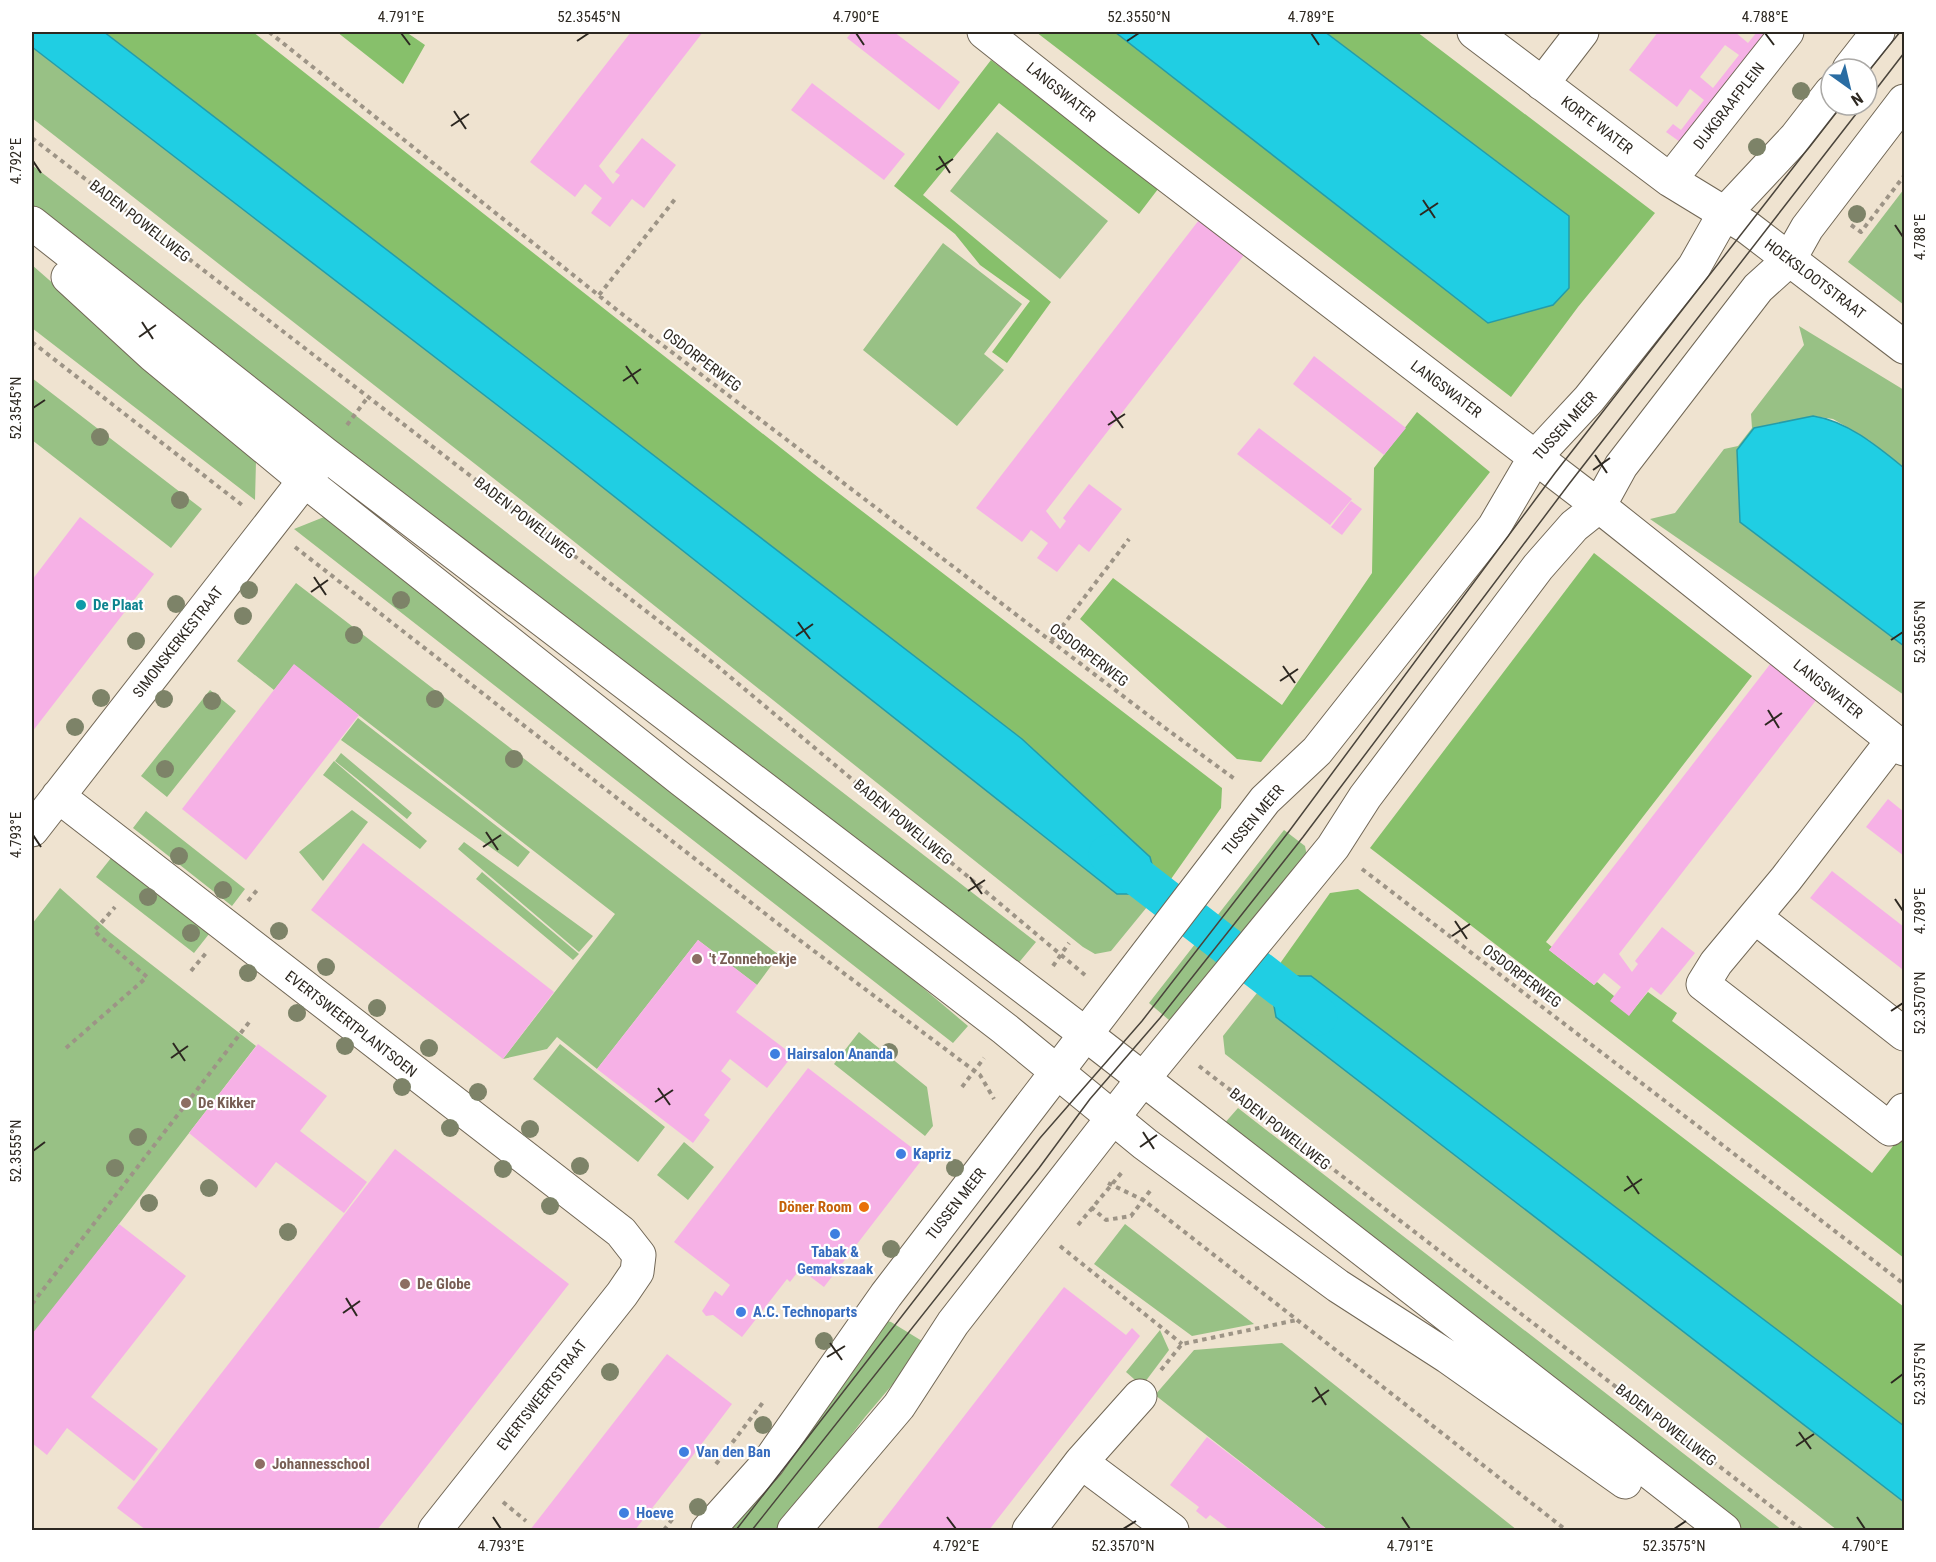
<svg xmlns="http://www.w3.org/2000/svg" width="1936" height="1562" font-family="'Roboto Condensed',sans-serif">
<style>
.green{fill:#98c185}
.forest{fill:#87c06b}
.water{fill:#20cee3;stroke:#249ca9;stroke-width:1.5}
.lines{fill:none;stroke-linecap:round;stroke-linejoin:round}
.canal{stroke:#20cee3;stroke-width:39}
.building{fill:#f6b1e6;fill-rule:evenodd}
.minor-casing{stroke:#716756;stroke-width:35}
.major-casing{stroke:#716756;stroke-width:35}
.path{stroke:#9d9486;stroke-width:4;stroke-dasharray:4.5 4.5;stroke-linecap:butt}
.minor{stroke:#fff;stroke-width:33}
.major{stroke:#fff;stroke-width:33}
.tram{stroke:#4a443b;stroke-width:1.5}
.tree{fill:#7d8368}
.ticks{fill:none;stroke:#2d2821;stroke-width:2}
.culture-dot{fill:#0f9aa8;stroke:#fff;stroke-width:2}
.education-dot{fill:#8d6e63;stroke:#fff;stroke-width:2}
.shop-dot{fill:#3f7fe0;stroke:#fff;stroke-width:2}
.food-dot{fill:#e8710a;stroke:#fff;stroke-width:2}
.labels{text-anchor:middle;stroke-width:4.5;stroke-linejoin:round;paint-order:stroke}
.street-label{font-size:15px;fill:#2d2821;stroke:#fff}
.culture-label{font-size:15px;font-weight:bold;fill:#0d838f;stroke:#fff;text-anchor:start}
.education-label{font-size:15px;font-weight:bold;fill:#785e54;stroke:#fff;text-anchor:start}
.shop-label{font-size:15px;font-weight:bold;fill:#366cbe;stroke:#fff;text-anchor:start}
.food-label{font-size:15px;font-weight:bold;fill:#c56008;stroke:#fff;text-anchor:end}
.neatline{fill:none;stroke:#2d2821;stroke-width:2}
.ticks-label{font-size:15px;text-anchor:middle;fill:#2d2821}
</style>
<rect width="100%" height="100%" fill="#efe3d0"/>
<path class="green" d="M32,47l521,401 564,446h27l3,13 -36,44 -16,3 -12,-7 -531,-423 -520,-406z
M997,132l111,89 -48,58 -110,-88z
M32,165l1004,777 -20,24 -984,-756z
M1904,189v116l-56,-43z
M943,243l79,61 -38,50 20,16 -47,56 -94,-76z
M32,265l224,196 -1,39 -223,-172z
M1799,326l105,64v78l-35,-28 -36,-21 -20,-3 -59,12 -17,22 3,72 164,124v49l-254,-176 25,-6 49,-64 14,-3 14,-18 -1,-14 53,-69z
M32,378l170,131 -31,39 -139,-108z
M329,515l442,344 197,167 -15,17 -659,-514z
M296,583l483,372 -22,30 -59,-45 -101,129 -40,-32 -10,12 -44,10 112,-145 -321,-249 -20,25 -37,-29z
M210,690l26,21 -69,86 -26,-21z
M358,718l172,134 -12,15 -177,-127z
M341,753l71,60 -5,6 -72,-58z
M334,761l93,80 -7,8 -97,-74z
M352,810l16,12 -45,59 -24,-29z
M146,811l99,78 -13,17 -99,-78z
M1284,830l21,16 2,10 -117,152 -21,12 -20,-17z
M464,842l129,94 -14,16 -121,-103z
M111,858l98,76 -15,19 -98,-76z
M482,872l97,82 -6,6 -97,-81z
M60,888l51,45 145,113 -224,291v-413z
M1272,992l4,25 628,485v28h-67l-612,-476 -2,-18 34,-43z
M859,1032l68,55 6,39 -8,10 -91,-72z
M560,1044l105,83 -27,35 -105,-83z
M1238,1108l544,422h-38l-521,-405z
M684,1142l30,25 -26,33 -31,-25z
M1125,1224l129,100 -62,12 -98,-72z
M883,1320l8,2 31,19 9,-2 -66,78 -86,113h-55z
M1160,1330l9,20 -27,36 -16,-14z
M1282,1343l235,187h-189l-173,-135 39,-45z"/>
<path class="forest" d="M104,32h149l566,446 403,310 -1,20 -50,71 -15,1 -6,-23 -128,-118z
M337,32h69l19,13 -22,39z
M1036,32h79l373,291 81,-35v-72l-244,-184h92l238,181 -77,94 -67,90z
M991,60l167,129 -19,25 -140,-111 -76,92 128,107 -44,61 -15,-11 38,-51 -50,-36 -25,-31 -61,-48z
M1417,412l73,60 -229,290 -24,-3 -157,-140 33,-41 169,127 90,-132 2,-105z
M1594,553l158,123 -206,266 6,5 -3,3 45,35 3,-3 17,14 15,19 19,-23 29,21 -5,8 200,152 32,-41v126l-534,-410z
M1358,889l546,418v119l-593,-450h-29l-1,-14 49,-69z"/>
<path class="water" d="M32,32h72l918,707 128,118 6,23 -12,14h-27l-564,-446 -521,-401z
M1115,32h210l244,184v72l-16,17 -65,18z
M1813,416c34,5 64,30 91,52v178l-164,-124 -3,-72 17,-22z
M1282,976h29l593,450v76l-628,-485c-3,-17 -7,-29 6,-41z"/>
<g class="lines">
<path class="canal" d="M1108,854l210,162"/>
</g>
<path class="building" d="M631,32h72l-104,134 14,18 7,-9 -5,-3 27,-34 34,27 -32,43 -12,-9 -22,28 -19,-14 11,-15 -17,-14 -10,13 -45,-35z
M852,32h42l66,50 -21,28 -92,-72z
M1658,32h77l13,11 9,-11h14l-88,112 -17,-12 7,-8 8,6 23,-30 -14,-11 -13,18 -48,-37zM1725,45l14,10 -26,33 -13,-11z
M812,83l93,71 -21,26 -93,-70z
M1199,220l45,35 -198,256 14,18 6,-8 -3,-3 26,-34 33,25 -33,43 -10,-8 -22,28 -20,-14 11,-15 -17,-13 -9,12 -46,-34z
M1314,356l92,72 -22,27 -91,-71z
M1259,428l93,71 -22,26 -93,-71z
M1351,501l11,8 -20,26 -11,-8z
M80,517l74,57 -122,158v-152z
M1771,663l46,36 -198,255 13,18 6,-8 -3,-3 27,-34 33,26 -34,42 -10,-8 -22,29 -19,-15 11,-14 -17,-14 -10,12 -45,-35z
M294,664l65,51 -113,145 -64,-51z
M1888,799l16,13v44l-38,-29z
M363,843l191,149 -51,67 -192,-149z
M1832,871l72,56v39l-2,3 -92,-71z
M698,940l59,45 -21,27 57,43 -26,33 -37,-29 -9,12 10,8 -27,36 6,5 -17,23 -96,-74z
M258,1044l69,52 -27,35 67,51 -23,31 -68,-51 -20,26 -67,-55z
M808,1068l116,89 -100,130 -24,-18 -10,13 -3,-3 -45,58 -29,-22 -7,1 -4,-5 13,-20 7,5 8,-11 -56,-43z
M395,1149l174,135 -192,246h-231l-29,-22z
M119,1224l67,52 -95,121 67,52 -24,32 -67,-53 -20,27 -15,-12v-109z
M1064,1287l62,48 6,-7 8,8 -151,194h-113z
M667,1354l65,50 -54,71 -43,55h-105z
M1207,1437l67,51 54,42h-98l-20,-15 -4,4 -10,-8 3,-4 -29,-22z"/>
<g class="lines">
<g class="minor-casing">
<path id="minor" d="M984,32l129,102 486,372 305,243
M1474,32l196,148 77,47 157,120
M1849,69l29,-37
M1542,84l40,-52
M1670,180l117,-148
M1893,740l-107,139 -70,84 -13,21 187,145 14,-19
M58,796l563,436 18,23 -2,17 -15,22 -187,236
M32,830l290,-372
M1755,917l149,117
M1081,1462l59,-66
M708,1530l60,-67 118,-168 379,-495 52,-49 177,-224 41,-70 54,-58 105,-132 30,-53 72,-77 35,-45
M794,1530l105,-124 54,-83 190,-244 190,-232 32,-50 173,-230 36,-41 25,-20 22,-40 137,-178 31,-28 18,-32 97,-127
M1029,1530l52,-68 91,68"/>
</g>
<g class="major-casing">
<path id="major" d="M32,223l293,231 759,579 640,497
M68,277l86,79 150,124 378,300 323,249 140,115 193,142 110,71 177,125"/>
</g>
<path class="path" d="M269,32l358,286 534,407 75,55
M32,138l684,527 369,310
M1851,225l10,7 43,-56
M599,295l77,-97
M32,342l210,163
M347,425l21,-28
M295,547l495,386 190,142 14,24
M1051,641l78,-102
M1362,869l542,415
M248,901l10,-12
M1053,966l16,-23
M191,971l15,-18
M66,1048l81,-71 -53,-46 21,-24
M1199,1066l603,464
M962,1087l22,-29
M1108,1183l35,17 16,12 407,318
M1091,1207l15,13 25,-4 19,-25
M1078,1225l45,-54
M1060,1246l122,98
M32,1304l218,-283
M1161,1370l21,-26 115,-24
M716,1464l48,-63
M503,1502l23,19
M664,1530l10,-13"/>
<use href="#minor" class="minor"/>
<use href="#major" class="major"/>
<path class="tram" d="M1867,73l33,-41
M1867,101l37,-48
M736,1530l304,-392 102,-117 148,-191 265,-357 287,-368
M752,1530l287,-362 51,-69 70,-81 143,-181 266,-353 294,-379"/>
</g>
<g class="tree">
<circle cx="1801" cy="91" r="9"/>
<circle cx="1757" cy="147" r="9"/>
<circle cx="1857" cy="214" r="9"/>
<circle cx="100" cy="437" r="9"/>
<circle cx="180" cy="500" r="9"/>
<circle cx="249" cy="590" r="9"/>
<circle cx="401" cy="600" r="9"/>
<circle cx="176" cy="604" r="9"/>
<circle cx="243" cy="616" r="9"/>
<circle cx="354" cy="635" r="9"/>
<circle cx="136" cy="641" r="9"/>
<circle cx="101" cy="698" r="9"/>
<circle cx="164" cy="699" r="9"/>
<circle cx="435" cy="699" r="9"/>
<circle cx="212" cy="701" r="9"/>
<circle cx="75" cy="727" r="9"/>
<circle cx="514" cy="759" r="9"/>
<circle cx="165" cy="769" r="9"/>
<circle cx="179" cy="856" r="9"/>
<circle cx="223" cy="890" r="9"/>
<circle cx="148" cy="897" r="9"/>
<circle cx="279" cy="931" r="9"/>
<circle cx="191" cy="933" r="9"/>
<circle cx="326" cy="967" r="9"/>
<circle cx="248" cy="973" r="9"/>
<circle cx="377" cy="1008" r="9"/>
<circle cx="297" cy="1013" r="9"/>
<circle cx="345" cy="1046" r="9"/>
<circle cx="429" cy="1048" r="9"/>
<circle cx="889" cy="1052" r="9"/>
<circle cx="402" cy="1087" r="9"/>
<circle cx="478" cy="1092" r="9"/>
<circle cx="450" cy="1128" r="9"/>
<circle cx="530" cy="1129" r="9"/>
<circle cx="138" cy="1137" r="9"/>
<circle cx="580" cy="1166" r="9"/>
<circle cx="115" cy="1168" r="9"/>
<circle cx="955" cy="1168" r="9"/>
<circle cx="503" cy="1169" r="9"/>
<circle cx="209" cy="1188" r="9"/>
<circle cx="149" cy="1203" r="9"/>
<circle cx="550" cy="1206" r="9"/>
<circle cx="288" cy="1232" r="9"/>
<circle cx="891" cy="1249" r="9"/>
<circle cx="824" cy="1341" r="9"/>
<circle cx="610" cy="1372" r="9"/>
<circle cx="763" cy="1425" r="9"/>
<circle cx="698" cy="1507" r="9"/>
</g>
<path class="ticks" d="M401,33l9,12M856,33l8,12M1311,33l8,12M1765,33l9,12M577,41l12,-8M1127,41l12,-8M454,111l12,18M451,126l18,-12M939,156l11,17M33,161l8,12M936,170l17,-11M1423,200l12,18M1420,215l18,-12M1895,225l8,12M142,322l11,17M139,337l17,-12M626,366l12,18M623,381l18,-12M33,408l12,-8M1111,411l12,17M1108,425l17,-11M1595,455l12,18M1593,470l17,-12M314,577l12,18M311,592l17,-12M798,622l12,17M796,636l17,-12M1891,640l12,-8M1283,666l12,17M1280,681l18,-12M1768,710l11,18M1765,725l17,-12M486,832l12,18M33,835l8,12M483,847l18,-12M970,877l12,17M968,891l17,-11M1895,899l8,12M1455,921l12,18M1452,936l18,-12M1891,1011l12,-8M173,1043l12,18M171,1058l17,-12M658,1088l12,17M655,1102l18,-12M1143,1132l11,17M1140,1147l17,-12M33,1151l12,-9M1627,1176l12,18M1624,1191l18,-12M346,1298l11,18M343,1313l17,-12M830,1343l12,17M827,1357l18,-11M1891,1383l12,-9M1315,1387l11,18M1312,1402l17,-12M1799,1432l12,17M1796,1446l18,-12M493,1517l8,12M947,1517l9,12M1402,1517l8,12M1857,1517l8,12M1123,1529l13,-8M1674,1529l12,-8"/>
<circle class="culture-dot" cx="81" cy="605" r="6"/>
<g class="education-dot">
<circle cx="697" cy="959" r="6"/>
<circle cx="186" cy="1103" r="6"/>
<circle cx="405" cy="1284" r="6"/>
<circle cx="260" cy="1464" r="6"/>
</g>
<g class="shop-dot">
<circle cx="775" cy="1054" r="6"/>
<circle cx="901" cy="1154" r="6"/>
<circle cx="835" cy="1234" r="6"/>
<circle cx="741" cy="1312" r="6"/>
<circle cx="684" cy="1452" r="6"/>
<circle cx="624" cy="1513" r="6"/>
</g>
<circle class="food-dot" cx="864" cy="1207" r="6"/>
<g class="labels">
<g class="street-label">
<text transform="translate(1061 92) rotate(39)" y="5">LANGSWATER</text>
<text transform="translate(1729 106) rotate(-52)" y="5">DIJKGRAAFPLEIN</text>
<text transform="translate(1597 125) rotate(37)" y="5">KORTE WATER</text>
<text transform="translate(140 221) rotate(38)" y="5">BADEN POWELLWEG</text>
<text transform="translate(1815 279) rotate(37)" y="5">HOEKSLOOTSTRAAT</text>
<text transform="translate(702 360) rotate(37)" y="5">OSDORPERWEG</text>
<text transform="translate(1446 389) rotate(37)" y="5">LANGSWATER</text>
<text transform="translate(1565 426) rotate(-48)" y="5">TUSSEN MEER</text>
<text transform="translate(525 518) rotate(38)" y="5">BADEN POWELLWEG</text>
<text transform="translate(178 642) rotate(-52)" y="5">SIMONSKERKESTRAAT</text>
<text transform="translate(1089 655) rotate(37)" y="5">OSDORPERWEG</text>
<text transform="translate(1828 689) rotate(39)" y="5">LANGSWATER</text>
<text transform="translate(1253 820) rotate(-50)" y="5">TUSSEN MEER</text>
<text transform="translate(903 822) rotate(40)" y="5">BADEN POWELLWEG</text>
<text transform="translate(1522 976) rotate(37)" y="5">OSDORPERWEG</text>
<text transform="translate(351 1024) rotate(38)" y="5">EVERTSWEERTPLANTSOEN</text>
<text transform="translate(1280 1129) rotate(38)" y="5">BADEN POWELLWEG</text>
<text transform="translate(956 1204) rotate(-52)" y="5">TUSSEN MEER</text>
<text transform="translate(542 1395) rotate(-52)" y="5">EVERTSWEERTSTRAAT</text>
<text transform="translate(1666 1425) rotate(38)" y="5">BADEN POWELLWEG</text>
</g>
<g class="culture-label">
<text x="93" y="610">De Plaat</text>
</g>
<g class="education-label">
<text x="709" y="964">'t Zonnehoekje</text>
<text x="198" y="1108">De Kikker</text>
<text x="417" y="1289">De Globe</text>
<text x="272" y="1469">Johannesschool</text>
</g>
<g class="shop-label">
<text x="787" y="1059">Hairsalon Ananda</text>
<text x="913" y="1159">Kapriz</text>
<text x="835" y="1257" text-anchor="middle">Tabak &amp;<tspan x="835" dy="17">Gemakszaak</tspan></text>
<text x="753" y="1317">A.C. Technoparts</text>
<text x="696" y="1457">Van den Ban</text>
<text x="636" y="1518">Hoeve</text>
</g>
<g class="food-label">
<text x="852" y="1212">Döner Room</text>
</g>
</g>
<rect width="1936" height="1562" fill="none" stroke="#ffffff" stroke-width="66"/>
<g transform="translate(1849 87) rotate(146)"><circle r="28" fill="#ffffff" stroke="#aba9a6" stroke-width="1.5"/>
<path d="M0-4.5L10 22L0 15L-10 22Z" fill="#2a6da3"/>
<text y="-9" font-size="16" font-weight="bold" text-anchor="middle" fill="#2d2821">N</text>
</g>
<rect x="33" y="33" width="1870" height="1496" class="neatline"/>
<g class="ticks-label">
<text x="401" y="22">4.791°E</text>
<text x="589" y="22">52.3545°N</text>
<text x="856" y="22">4.790°E</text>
<text x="1139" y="22">52.3550°N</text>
<text x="1311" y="22">4.789°E</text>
<text x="1765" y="22">4.788°E</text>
<text transform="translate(16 161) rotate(-90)" y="5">4.792°E</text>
<text transform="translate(1920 237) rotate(-90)" y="5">4.788°E</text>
<text transform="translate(16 408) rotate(-90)" y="5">52.3545°N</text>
<text transform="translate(1920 632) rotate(-90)" y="5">52.3565°N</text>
<text transform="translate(16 835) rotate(-90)" y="5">4.793°E</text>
<text transform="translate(1920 911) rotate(-90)" y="5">4.789°E</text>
<text transform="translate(1920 1003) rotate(-90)" y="5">52.3570°N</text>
<text transform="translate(16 1151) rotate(-90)" y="5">52.3555°N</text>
<text transform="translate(1920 1374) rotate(-90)" y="5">52.3575°N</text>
<text x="501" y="1551">4.793°E</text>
<text x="956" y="1551">4.792°E</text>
<text x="1123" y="1551">52.3570°N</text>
<text x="1410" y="1551">4.791°E</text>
<text x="1674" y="1551">52.3575°N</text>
<text x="1865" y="1551">4.790°E</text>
</g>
</svg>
